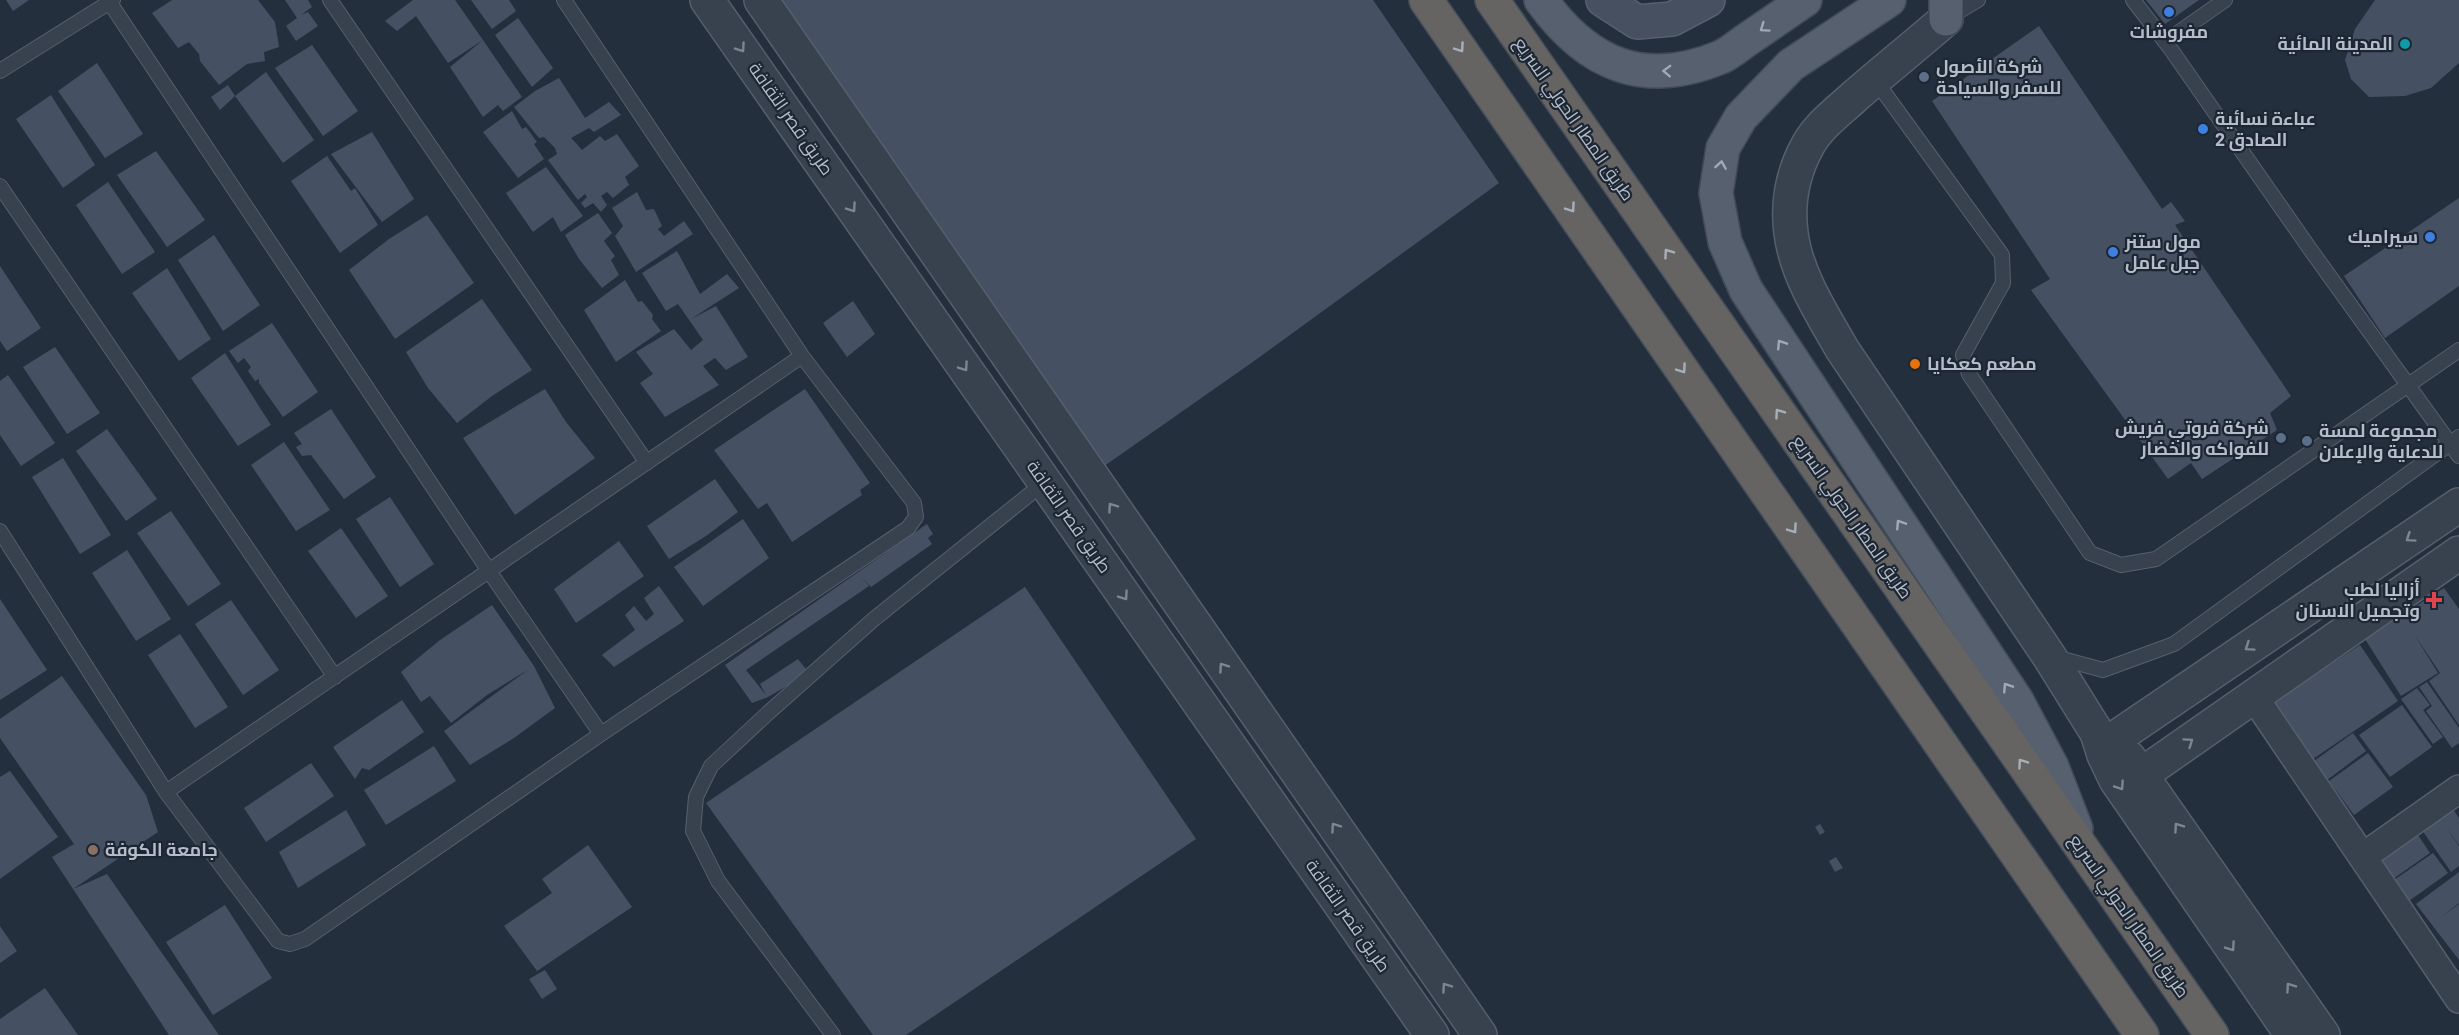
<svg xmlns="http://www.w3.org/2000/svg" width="2459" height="1035" font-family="Barlow,Cairo,sans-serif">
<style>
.building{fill:#455162}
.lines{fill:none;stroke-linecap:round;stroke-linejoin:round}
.service-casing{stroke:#565f6c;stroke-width:16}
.minor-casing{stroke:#565f6c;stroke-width:30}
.tertiary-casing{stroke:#565f6c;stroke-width:36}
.secondary-casing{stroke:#565f6c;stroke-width:36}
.primary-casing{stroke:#414a57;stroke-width:36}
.trunk-casing{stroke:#434c59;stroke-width:36}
.service{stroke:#38414e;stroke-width:14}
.minor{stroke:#38414e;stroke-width:27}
.tertiary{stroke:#38414e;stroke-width:33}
.secondary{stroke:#465061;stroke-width:33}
.primary{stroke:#56606e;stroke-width:33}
.trunk{stroke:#656462;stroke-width:33}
.oneway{stroke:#a1aab7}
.oneway2{stroke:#7c8592}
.oneway3{stroke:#a8afba}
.shop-dot{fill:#3f7fe0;stroke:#1d2633;stroke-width:2}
.culture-dot{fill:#0f9aa8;stroke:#1d2633;stroke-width:2}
.service-dot{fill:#5c6f8a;stroke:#1d2633;stroke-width:2}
.food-dot{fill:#e8710a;stroke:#1d2633;stroke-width:2}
.health-dot{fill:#e0444e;stroke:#1d2633;stroke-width:2}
.education-dot{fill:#8d6e63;stroke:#1d2633;stroke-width:2}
.labels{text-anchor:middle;stroke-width:4.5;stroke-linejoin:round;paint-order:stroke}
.poi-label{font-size:18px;font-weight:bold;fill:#b4bcc9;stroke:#1d2633;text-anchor:start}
.street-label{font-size:18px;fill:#b4bcc9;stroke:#1d2633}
</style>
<rect width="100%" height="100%" fill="#242f3e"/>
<path class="building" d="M6,0h23l-16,11z
M172,0h86l17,22 4,25 -15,5 1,9 -18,3 -28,21 -19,-24 -1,-7 -10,-12 -11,6 -26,-35z
M285,0h23l4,7 -11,8 7,-3 10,14 -22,15 -10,-15 11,-8z
M413,0h42l28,40 -35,23 -32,-47 -19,15 -12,-10z
M471,0h38l7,11 -24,18z
M769,0h604l126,183 -242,176 -167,117z
M2146,0h53l-34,24z
M2375,0h84v63l-28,25 -26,8 -36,1 -18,-18 -6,-19 10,-31z
M518,18l35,50 -21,19 -37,-52z
M2039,26l123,183 9,-7 14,19 -10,4 116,171 -21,17 7,17 -75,49 -11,-16 -23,16 -137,-189 19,-11 -118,-178z
M483,40l39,57 -19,14 -5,-6 -15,12 -33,-50z
M312,45l46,66 -35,25 -48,-68z
M97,63l46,71 -38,24 -47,-67z
M266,72l48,68 -31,23 -48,-67 -15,14 -9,-13 17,-12 7,11z
M559,78l26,40 24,-16 12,13 -27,17 -5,-4 -18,10 5,5 6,7 18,-14 5,5 12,-7 22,32 -14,11 4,8 -16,13 -6,-6 -6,4 6,9 -6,7 -8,-9 -8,5 -4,-5 6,-6 -2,-3 -7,6 -30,-40 9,-6 -2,-6 -11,-11 -5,1 -25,-31 21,-16z
M51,95l44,70 -32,23 -47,-69z
M512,111l10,18 4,-2 11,15 -3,2 10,15 -26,19 -35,-46z
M372,132l42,67 -32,23 -51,-68z
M156,151l49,69 -38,27 -50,-72z
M327,156l24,35 4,-3 23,37 -38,28 -49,-72z
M546,167l37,49 -22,16 -8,-15 -20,15 -27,-39z
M108,182l47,70 -33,22 -46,-69z
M637,192l9,18 8,-1 8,17 -4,3 6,7 20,-15 9,13 -57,38 -21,-36 8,-10 -11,-18z
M2459,198v88l-74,52 -41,-62z
M598,213l14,20 -8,8 11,15 -4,4 8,15 -17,13 -23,-29 -14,-24z
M427,215l47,68 -79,56 -46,-69 40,-31z
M214,235l46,70 -37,26 -45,-71z
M677,251l23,43 27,-20 12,14 -48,31 25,-13 32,51 -22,13 -11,-12 -12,8 16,19 -54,32 -25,-34 13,-9 -17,-22 38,-23 17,21 12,-10 -25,-36 -12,7 -24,-38z
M0,266l41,62 -34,23 -7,-10z
M167,268l44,71 -32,22 -47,-68z
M625,280l13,22 4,-1 11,14 -1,4 9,12 -45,31 -32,-52z
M482,299l50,71 -40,26 -35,27 -29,-35 -22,-36z
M853,301l22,33 -28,23 -24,-34z
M272,323l46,69 -35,25 -24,-34v-4l-4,2 -7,-10 3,-4 -7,-9 -6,5 -9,-12z
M55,347l45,66 -33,21 -44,-67z
M225,353l46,72 -33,21 -47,-68z
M8,375l47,68 -34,23 -21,-31v-54z
M545,389l21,33 29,36 -80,57 -52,-77z
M805,389l65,94 -10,7 2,5 -70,47 -25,-39 -9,6 -44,-59z
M331,409l45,68 -32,22 -33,-44 -9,1 -6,-9 6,-3 -8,-11z
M107,429l50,70 -31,22 -50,-70z
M284,442l46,68 -34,21 -45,-66z
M63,458l48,77 -31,19 -48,-77z
M715,479l23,33 -32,24 -37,23 -22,-33z
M390,497l44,67 -34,23 -44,-68z
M171,511l50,73 -33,22 -51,-73z
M743,519l26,39 -66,48 -29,-39z
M927,524l6,10 -5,4 4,6 -61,43 -10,-10 8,9 -123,84 20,25 -6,-11 38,-25 11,14 -41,24 -16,6 -27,-38z
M341,528l47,68 -32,22 -48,-67z
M619,541l25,35 -68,47 -22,-34z
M127,550l44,69 -35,22 -44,-68z
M659,586l25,35 -70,46 -12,-12 33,-25 -10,-15 9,-9 12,15 8,-7 -10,-16z
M1025,587l171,252 -290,196h-33l-167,-232z
M2444,588l15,21v116l-30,-44 11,-8 -26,-39 24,39 -37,23 -36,-57z
M0,599l47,71 -47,30z
M231,600l48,70 -36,25 -48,-71z
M492,605l42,61 21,42 -41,30 -44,27 -26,-34 85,-62 -42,26 -36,28 -21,-27 -9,6 -20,-30 39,-32z
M180,634l48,73 -33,21 -47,-73z
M2360,645l38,56 -85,58 -39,-57z
M62,676l84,119 12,37 -85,57 -21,-32 22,-13 -74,-106v-19z
M2427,682l32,46v15l-7,5 -26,-37 6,-5 -13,-19z
M2417,688l13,17 -7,5 20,27 -10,7 -32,-45z
M402,700l22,32 -55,38 -7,-2 -7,11 -22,-32z
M2402,705l30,42 -42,30 -31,-42z
M2353,733l13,18 -39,29 -13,-19z
M434,746l22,35 -70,44 -22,-35z
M2368,753l25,34 -39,28 -25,-34z
M311,763l23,33 -68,46 -22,-34z
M10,771l48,66 -58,42v-102z
M2453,809l6,9v27l-14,-19 14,20v20l-8,6 -29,-42z
M346,810l20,35 -68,43 -19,-36z
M1820,824l5,8 -5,3 -5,-8z
M2416,832l14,21 -37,26 -14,-21z
M588,845l44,62 -95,64 -33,-45 48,-33 -10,-14z
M2433,853l15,20 -39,28 -15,-21z
M1836,857l7,11 -8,4 -6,-11z
M2459,872v31l-18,14 18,-13v56l-43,-56z
M107,874l112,161h-50l-96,-146z
M225,905l47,73 -59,37 -47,-73z
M0,926l17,25 -17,12z
M545,970l12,19 -15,10 -13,-20z
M45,988l33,47h-78v-16z"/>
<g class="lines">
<g class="service-casing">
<path id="service" d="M108,0l381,571 112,163
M330,0l317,463
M2133,0l37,48 140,201 149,207
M1948,18l30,-18
M2165,42l60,-42
M0,71l113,-71
M1875,80l127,175 1,28 -40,72 6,19 121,179 31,12 35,-6 303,-209
M0,186l335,491
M0,531l166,261 112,149 12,3 15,-5 296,-205 307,-206 8,-11 -2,-14 -112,-147 -238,-356
M2055,657l48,13 71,-26 285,-207
M166,792l636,-436
M833,1035l-115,-154 -25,-50 3,-34 15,-31 57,-53 106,-94 171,-137"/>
</g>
<g class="minor-casing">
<path id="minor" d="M2254,697l205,302
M2364,856l95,-67"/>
</g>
<g class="tertiary-casing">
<path id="tertiary" d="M707,0l725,1035
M761,0l719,1035
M1946,19c-30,26 -61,51 -91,77 -16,15 -36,29 -47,49 -15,27 -21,57 -17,88 5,41 31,81 51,116l207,307 48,77 7,22 12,25 176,255
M2111,741l348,-236
M2129,758l194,277
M2141,775l318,-222"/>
</g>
<g class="secondary-casing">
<path id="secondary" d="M1603,0l34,22 35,-3 36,-19"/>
</g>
<g class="primary-casing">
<path id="primary" d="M1541,0c47,65 103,89 180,57 9,-4 18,-12 27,-18 19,-13 38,-26 57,-39
M1889,0l-98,65 -50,52 -18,31 -7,45 9,49 21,48 271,411 35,66 24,62
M1946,19v-19"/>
</g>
<g class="trunk-casing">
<path id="trunk" d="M1426,0l716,1035
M1492,0l720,1035"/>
</g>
<use href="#service" class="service"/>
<use href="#minor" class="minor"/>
<use href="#tertiary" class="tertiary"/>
<use href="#secondary" class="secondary"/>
<use href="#primary" class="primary"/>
<use href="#trunk" class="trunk"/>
</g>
<defs><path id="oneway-chevron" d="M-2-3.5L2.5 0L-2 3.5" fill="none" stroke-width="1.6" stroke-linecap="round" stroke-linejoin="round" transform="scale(1.5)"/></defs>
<g class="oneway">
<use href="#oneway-chevron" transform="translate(1764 28) rotate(145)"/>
<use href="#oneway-chevron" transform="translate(1667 71) rotate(-178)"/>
<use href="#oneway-chevron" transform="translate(1721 165) rotate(-81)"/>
<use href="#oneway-chevron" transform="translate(1781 344) rotate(-123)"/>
<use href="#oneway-chevron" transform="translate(1900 524) rotate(-123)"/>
<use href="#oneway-chevron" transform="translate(2007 687) rotate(-123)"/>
</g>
<g class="oneway2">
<use href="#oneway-chevron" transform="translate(741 48) rotate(55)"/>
<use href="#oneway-chevron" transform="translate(852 208) rotate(55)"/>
<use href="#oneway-chevron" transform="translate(964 367) rotate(55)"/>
<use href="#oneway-chevron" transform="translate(1112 507) rotate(-125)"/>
<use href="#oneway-chevron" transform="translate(2410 538) rotate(146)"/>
<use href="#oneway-chevron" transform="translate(1124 596) rotate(55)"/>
<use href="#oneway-chevron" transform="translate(2249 647) rotate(146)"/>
<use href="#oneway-chevron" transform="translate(1223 667) rotate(-125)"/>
<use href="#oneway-chevron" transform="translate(2189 742) rotate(-35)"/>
<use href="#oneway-chevron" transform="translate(2120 786) rotate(56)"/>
<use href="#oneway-chevron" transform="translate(1335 827) rotate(-125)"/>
<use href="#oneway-chevron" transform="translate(2178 827) rotate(-125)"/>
<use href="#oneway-chevron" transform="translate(2231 947) rotate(55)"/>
<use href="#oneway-chevron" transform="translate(1446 987) rotate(-125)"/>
<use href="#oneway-chevron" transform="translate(2290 987) rotate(-125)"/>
</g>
<g class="oneway3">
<use href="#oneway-chevron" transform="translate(1460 48) rotate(55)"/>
<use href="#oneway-chevron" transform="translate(1571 208) rotate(55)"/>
<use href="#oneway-chevron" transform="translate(1668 253) rotate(-125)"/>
<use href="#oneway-chevron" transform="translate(1682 369) rotate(55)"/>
<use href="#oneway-chevron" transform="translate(1779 413) rotate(-125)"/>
<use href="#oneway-chevron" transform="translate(1793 529) rotate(55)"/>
<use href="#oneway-chevron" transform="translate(2022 763) rotate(-125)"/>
</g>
<g class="shop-dot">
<circle cx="2169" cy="12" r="6"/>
<circle cx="2203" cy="129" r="6"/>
<circle cx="2430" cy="237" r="6"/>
<circle cx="2113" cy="252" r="6"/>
</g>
<circle class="culture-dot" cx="2405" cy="44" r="6"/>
<g class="service-dot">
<circle cx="1924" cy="77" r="6"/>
<circle cx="2281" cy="438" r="6"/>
<circle cx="2307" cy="441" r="6"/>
</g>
<circle class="food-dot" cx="1915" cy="364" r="6"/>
<path class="health-dot" d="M2431 591h6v6h6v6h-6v6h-6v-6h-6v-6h6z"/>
<circle class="education-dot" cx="93" cy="850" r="6"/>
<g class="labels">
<g class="poi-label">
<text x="2169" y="38" text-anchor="middle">مفروشات</text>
<text x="2393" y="50" text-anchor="end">المدينة المائية</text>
<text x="1936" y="73">شركة الأصول<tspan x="1936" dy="21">للسفر والسياحة</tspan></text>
<text x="2215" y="125">عباءة نسائية<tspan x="2215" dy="21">الصادق 2</tspan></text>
<text x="2418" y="243" text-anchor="end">سيراميك</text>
<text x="2125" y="248">مول ستنر<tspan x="2125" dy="21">جبل عامل</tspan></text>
<text x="1927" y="370">مطعم كعكايا</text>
<text x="2269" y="434" text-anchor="end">شركة فروتي فريش<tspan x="2269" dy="21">للفواكه والخضار</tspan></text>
<text x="2319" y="437">مجموعة لمسة<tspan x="2319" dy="21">للدعاية والإعلان</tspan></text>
<text x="2420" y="596" text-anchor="end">أزاليا لطب<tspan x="2420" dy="21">وتجميل الاسنان</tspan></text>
<text x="105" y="856">جامعة الكوفة</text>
</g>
<g class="street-label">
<text transform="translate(791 119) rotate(55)" y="6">طريق قصر الثقافة</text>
<text transform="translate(1574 119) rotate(55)" y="6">طريق المطار الحولي السريع</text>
<text transform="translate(1069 517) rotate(55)" y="6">طريق قصر الثقافة</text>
<text transform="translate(1852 517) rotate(55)" y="6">طريق المطار الحولي السريع</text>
<text transform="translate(1348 916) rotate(55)" y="6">طريق قصر الثقافة</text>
<text transform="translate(2129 916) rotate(55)" y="6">طريق المطار الحولي السريع</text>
</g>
</g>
</svg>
